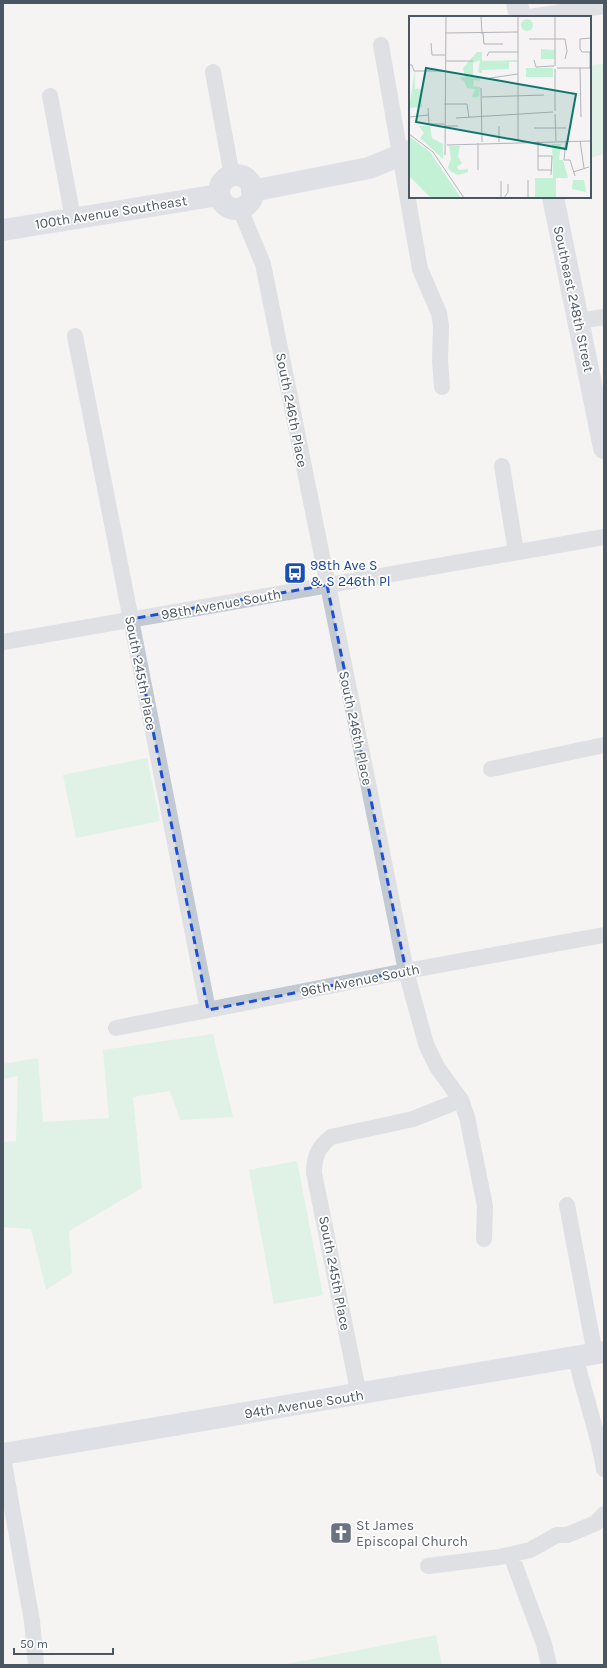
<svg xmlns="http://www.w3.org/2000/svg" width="607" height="1668" font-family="Karla,sans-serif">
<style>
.commercial{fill:#fdf9ef}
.green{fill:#c3f1d5}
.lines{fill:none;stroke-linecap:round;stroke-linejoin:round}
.street{stroke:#c1cad2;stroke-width:16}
.secondary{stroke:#c1cbd6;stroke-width:22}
.marked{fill:none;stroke:#1d4ed8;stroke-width:3;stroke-dasharray:8 5;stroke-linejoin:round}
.labels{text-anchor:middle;stroke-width:3.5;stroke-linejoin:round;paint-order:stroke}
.street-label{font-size:14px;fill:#4a5661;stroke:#fff}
.transit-label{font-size:14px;fill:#164399;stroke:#fff;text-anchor:start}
.worship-label{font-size:14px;fill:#5b616d;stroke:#fff;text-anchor:start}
.inset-road{fill:none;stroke:#b1b4b9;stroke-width:1}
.view{fill:#0f766e;fill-opacity:0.15;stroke:#0f766e;stroke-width:2}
.inset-edge{fill:none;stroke:#4a5661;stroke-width:2}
</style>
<rect width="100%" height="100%" fill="#f5f3f3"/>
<path class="commercial" d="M604,1362v77l-14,-74z"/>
<path class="green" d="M604,64v90l-14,4v-93z
M147,758l13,63 -84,17 -13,-63z
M213,1034l20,83 -53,3 -10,-29 -37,6 9,91 -73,43 3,42 -26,17 -15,-61 -28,-2v-85l13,-1 2,-65 -15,3v-15l35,-6 5,64 66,-4 -6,-68z
M297,1161l26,134 -49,9 -25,-134z
M436,1635l6,30h-160z"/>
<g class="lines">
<path class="street" d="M529,17l75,-11
M381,45l39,224 19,44 2,13 -1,35 2,26
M213,72l19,104
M50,96l23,122
M240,209l23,55 143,707 20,73 11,23 24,33 6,17 18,89 -1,33
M579,321l25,-4
M75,336l133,674
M502,466l14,86
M3,642l601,-105
M491,769l113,-24
M116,1028l290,-57 198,-36
M567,1205l28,149
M576,1358c8,37 22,73 28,111
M359,1395l-45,-222c0,-16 4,-26 17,-36l82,-18 48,-19
M3,1457l29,164 4,44
M511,1555l33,89 5,21
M428,1566l72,-9 30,-7 27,-15h10l29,-12 8,-9"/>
<path class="secondary" d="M517,3l3,14
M219 192a17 17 0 1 1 34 0a17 17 0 1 1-34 0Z
M252,191l117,-23 41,-17
M553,197l51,251
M3,230l216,-35
M3,1454l601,-102"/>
</g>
<path d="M0 0H607V1668H0ZM327,585l79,386 -198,39 -77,-391z" fill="#f5f3f3" fill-opacity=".55" fill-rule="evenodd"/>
<path class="marked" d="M327,585l79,386 -198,39 -77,-391z"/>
<defs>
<g id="bus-square" transform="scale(1.15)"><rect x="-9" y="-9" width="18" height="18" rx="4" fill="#1a4fb4" stroke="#fff"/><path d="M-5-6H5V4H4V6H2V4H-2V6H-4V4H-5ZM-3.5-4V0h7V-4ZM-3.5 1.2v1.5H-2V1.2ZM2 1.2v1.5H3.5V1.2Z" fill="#fff"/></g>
<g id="church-square" transform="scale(1.15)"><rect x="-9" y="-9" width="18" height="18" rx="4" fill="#6b7280" stroke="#fff"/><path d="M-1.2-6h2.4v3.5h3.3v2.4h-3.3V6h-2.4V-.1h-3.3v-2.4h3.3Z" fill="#fff"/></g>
</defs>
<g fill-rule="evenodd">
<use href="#bus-square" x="295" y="573"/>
<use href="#church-square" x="341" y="1533"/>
</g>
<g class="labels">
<g class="street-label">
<text transform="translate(111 212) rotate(-9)" y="5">100th Avenue Southeast</text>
<text transform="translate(574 299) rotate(78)" y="5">Southeast 248th Street</text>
<text transform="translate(292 410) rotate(79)" y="5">South 246th Place</text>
<text transform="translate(221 604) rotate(-10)" y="5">98th Avenue South</text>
<text transform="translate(141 673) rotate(79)" y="5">South 245th Place</text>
<text transform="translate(356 728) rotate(78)" y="5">South 246th Place</text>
<text transform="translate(360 980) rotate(-11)" y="5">96th Avenue South</text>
<text transform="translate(335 1273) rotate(79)" y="5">South 245th Place</text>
<text transform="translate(304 1404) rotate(-9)" y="5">94th Avenue South</text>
</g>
<g class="transit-label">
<text x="310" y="570">98th Ave S<tspan x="310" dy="16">&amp; S 246th Pl</tspan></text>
</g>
<g class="worship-label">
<text x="356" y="1530">St James<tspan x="356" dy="16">Episcopal Church</tspan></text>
</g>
</g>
<g transform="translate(409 16)">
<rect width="182" height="182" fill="#f5f3f3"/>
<path d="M112 9a6 6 0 1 1 12 0a6 6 0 1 1-12 0ZM132,33l14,1 -1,9h-13zM68,36h5v9l35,-1v2h-8v7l-27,1v3l-4,-1 2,-12 -7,3v14h7v4l-6,-1 -1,6 7,1 -1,10h-7l3,-8 -8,-1 -3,-7 -5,-3 6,-1 -2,-9zM117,52h27v9h-27zM6,55v18h6l1,18 -13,1zM10,110h11l2,12 11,6v15l-23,-21 4,-5zM0,120l21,16 31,46h-30l-21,-21zM143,128h9l-2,16h4l5,18h-12v20h-21v-20h18zM40,130h11l-2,11 4,6 -5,4 2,3 9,-1v3l-10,3 -8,-4 -2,-4 3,-8zM164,164h11l2,12 -14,-3z" fill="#c3f1d5"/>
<path class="inset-road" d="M72,0l1,18M146,0v50M36,17l73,-1M74,17l1,11h19M182,22l-11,1v10l2,3h9M120,23h36l2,12 -2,8M22,27l1,12h13M181,36v16M78,40l2,-4h29M125,44l2,7 18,-1M36,45h28M0,49h3l2,6h31M148,52h34M171,52l1,49M81,62l28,-4M72,72l1,54M73,81l62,-2M35,88h23l2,14M19,92l1,16h15M146,95v-42M146,98l1,27M0,101l19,-2M47,102l97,-6M35,110h14M90,110v16M125,112h32M0,118l24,18 31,46M109,125v-125M129,125v29h14M157,125l-2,19h6l5,16M171,125l4,27M38,129l144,-4M36,139l1,-139M129,140h14l-1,19M69,154v-27M164,156l16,-5M92,182v-17M95,182l4,-6v-8M119,182v-18"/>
<path class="view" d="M17,52l150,26 -10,55 -150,-27z"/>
<rect width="182" height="182" class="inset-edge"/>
</g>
<rect width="607" height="1668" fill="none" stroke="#4a5661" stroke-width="8"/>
<path d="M14 1648v6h99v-6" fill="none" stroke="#4a5661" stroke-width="2"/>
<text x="20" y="1648" font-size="12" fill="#4a5661" stroke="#ffffff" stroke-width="3" paint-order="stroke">50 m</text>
</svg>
